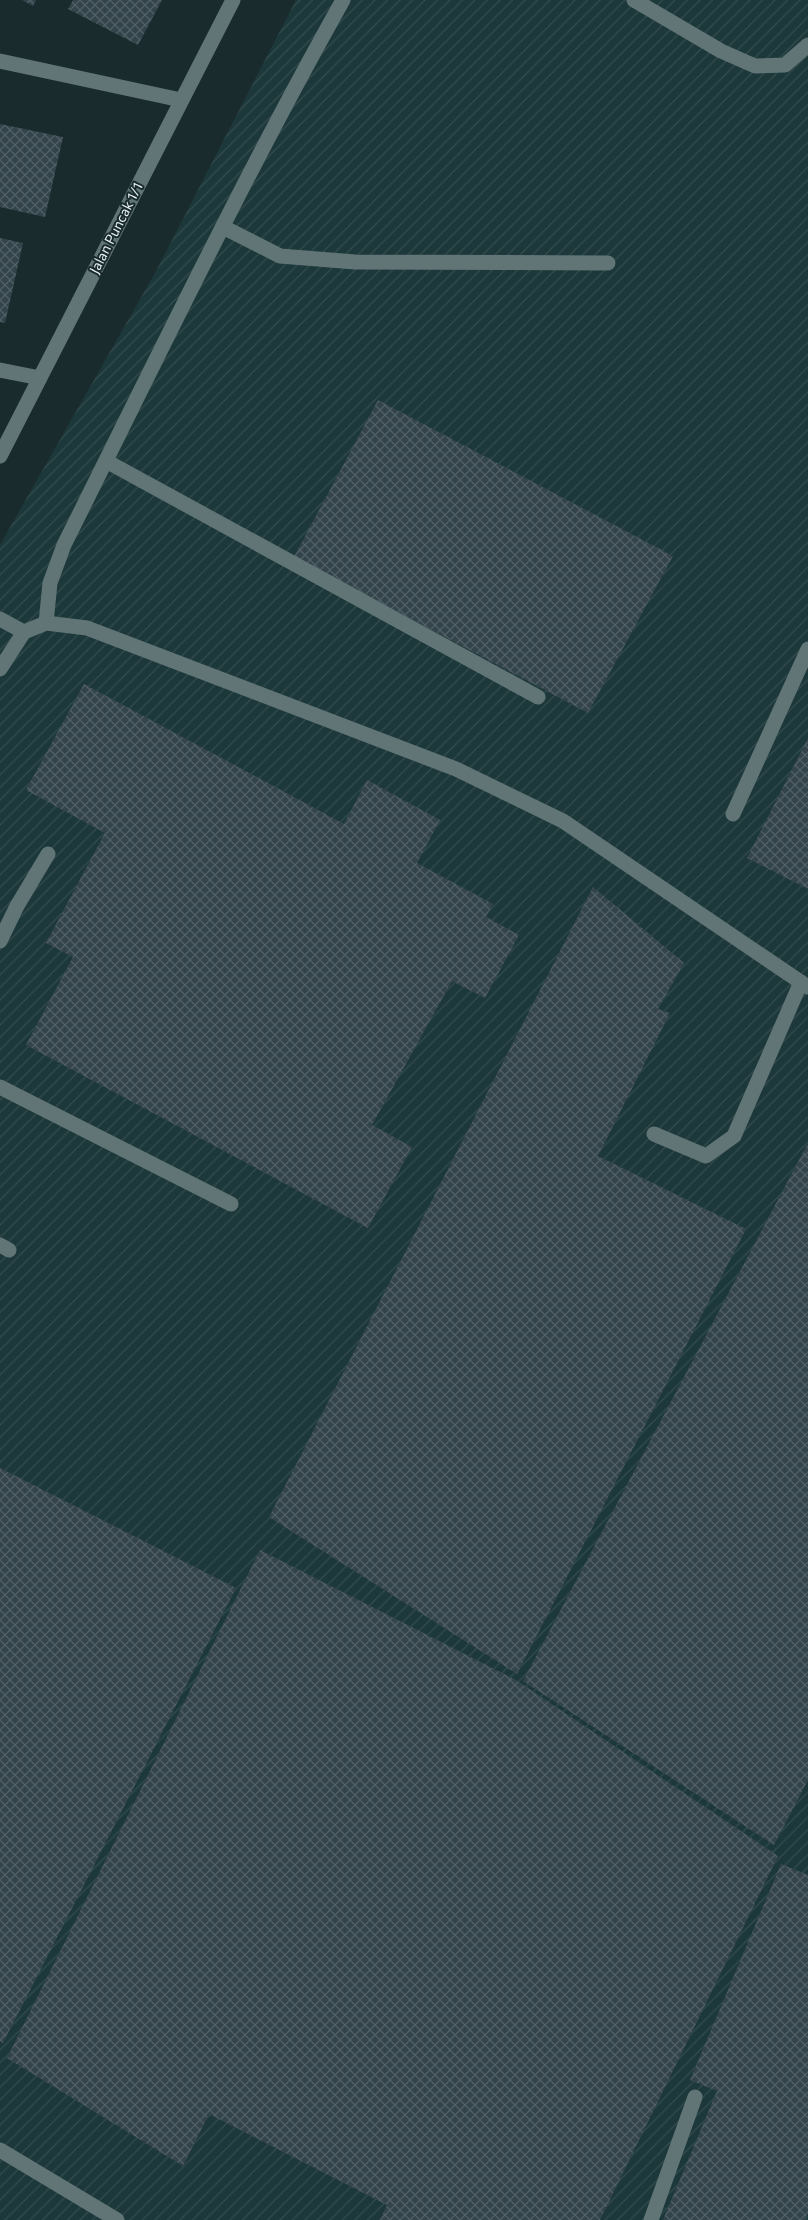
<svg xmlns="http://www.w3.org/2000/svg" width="808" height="2220" font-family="Commissioner,sans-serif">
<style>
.industrial{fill:url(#industrial-furrows)}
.building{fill:url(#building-cross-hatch)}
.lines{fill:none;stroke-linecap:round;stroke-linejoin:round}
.minor{stroke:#617576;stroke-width:15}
.labels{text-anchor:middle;stroke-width:4;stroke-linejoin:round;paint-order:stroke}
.street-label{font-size:14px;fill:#e8f3f4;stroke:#1a2b2d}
</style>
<defs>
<pattern id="industrial-furrows" width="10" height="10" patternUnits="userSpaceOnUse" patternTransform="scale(1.25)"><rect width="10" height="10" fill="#1d383a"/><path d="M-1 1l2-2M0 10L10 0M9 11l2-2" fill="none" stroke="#334c4d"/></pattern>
<pattern id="building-cross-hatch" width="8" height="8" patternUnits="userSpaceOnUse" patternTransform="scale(1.25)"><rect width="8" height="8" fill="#34444b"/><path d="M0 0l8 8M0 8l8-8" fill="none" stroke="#515f66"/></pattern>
</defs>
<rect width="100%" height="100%" fill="#1a2b2d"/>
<path class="industrial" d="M296,0h512v2220h-808v-1675l156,-274z"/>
<path class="building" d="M22,0h14l-3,6z
M73,0h89l-24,45 -70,-36z
M0,124l63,13 -18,80 -45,-10z
M0,238l23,5 -18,80 -5,-1z
M378,400l295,156 -85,157 -294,-156z
M84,684l260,140 23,-44 73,40 -23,43 76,41 -7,13 33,18 -34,63 -33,-17 -80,144 40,22 -44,81 -342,-183 47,-88 -27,-14 59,-110 -79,-43z
M808,738v151l-61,-31z
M593,887l91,76 -26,46 12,4 -72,143 148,73 -229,445 -248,-157z
M808,1143v637l-34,65 -251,-164z
M0,1468l236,120 -233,455 -3,-2z
M260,1550l256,130 262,176 -178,364h-220l7,-15 -178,-91 -26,52 -176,-108z
M781,1864l27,11v338l-3,7h-142l54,-129 -27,-11z"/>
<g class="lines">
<path class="minor" d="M634,0l87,51 34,15 30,-1 23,-20
M0,61l181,39
M223,227l57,29 75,6 253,1
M0,370l40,8
M0,456l233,-456
M106,461l432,236
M0,619l24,13
M46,623l4,-40 14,-38c91,-182 179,-367 279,-545
M0,669l24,-37 22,-9 41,5 369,141 107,52 245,166
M733,814l75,-165
M0,941l17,-35 31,-52
M0,1087l231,117
M654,1134l52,22 28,-20 67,-154
M0,1245l9,5
M0,2150l117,70
M651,2220l44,-123"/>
</g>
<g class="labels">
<g class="street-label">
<text transform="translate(116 228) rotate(-63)" y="5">Jalan Puncak 1/1</text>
</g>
</g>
</svg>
